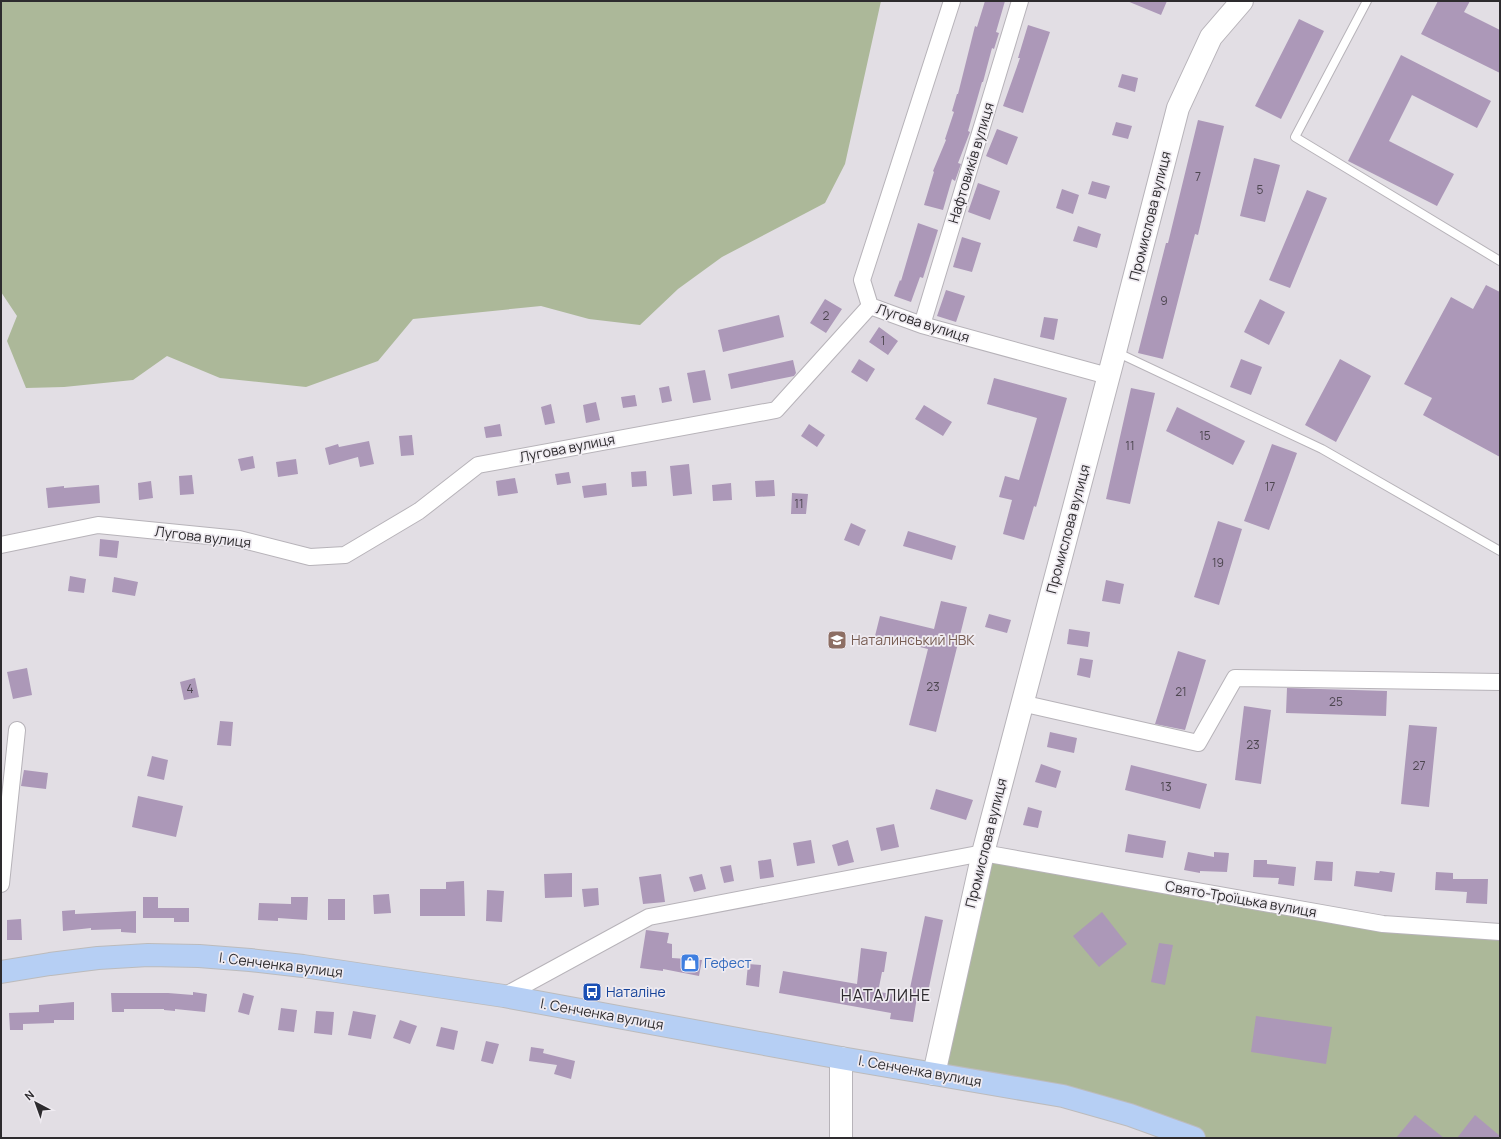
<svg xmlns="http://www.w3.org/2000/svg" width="1501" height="1139" font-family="Manrope,sans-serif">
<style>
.green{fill:#acb899}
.building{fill:#ac98b8}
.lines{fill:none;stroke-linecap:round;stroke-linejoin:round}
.lane-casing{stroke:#b7b3b9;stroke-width:10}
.street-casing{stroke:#b7b3b9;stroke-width:18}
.secondary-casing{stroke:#b7b3b9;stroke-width:24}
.highway-casing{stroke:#bcbbbc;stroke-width:24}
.lane{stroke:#fff;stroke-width:8}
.street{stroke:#fff;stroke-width:16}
.secondary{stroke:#fff;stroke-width:22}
.highway{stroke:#b6cff4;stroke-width:22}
.labels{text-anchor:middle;stroke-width:3.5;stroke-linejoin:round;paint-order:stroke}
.number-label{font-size:12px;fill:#4d4650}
.street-label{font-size:14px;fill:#2d2b2e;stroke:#efebf1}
.education-label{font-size:14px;fill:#785e54;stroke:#efebf1;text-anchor:start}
.shop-label{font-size:14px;fill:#366cbe;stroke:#efebf1;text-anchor:start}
.transit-label{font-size:14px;fill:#164399;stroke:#efebf1;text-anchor:start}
.quarter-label{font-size:16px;letter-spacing:1px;fill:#2c292d;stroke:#efebf1}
</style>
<rect width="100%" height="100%" fill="#e2dee4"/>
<path class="green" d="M1,1h880l-36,163 -20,39 -103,54 -44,32 -38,36 -51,-6 -48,-13 -128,13 -35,42 -72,26 -86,-9 -53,-22 -34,24 -69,7 -38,1 -19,-47 10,-25 -16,-24z
M983,853l400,71 117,8v206h-306l-260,-64z"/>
<path class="building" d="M985,1h20l-9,31 3,1 -5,16 -2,-1 -9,34h-1l-14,49 2,1 -12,31 3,1 -6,17 -3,-2 -9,31 -19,-5 10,-33 -1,-1 13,-31 -1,-1 9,-27 -2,-1 5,-17h1l17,-68 2,1z
M1127,1h40l-6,14z
M1438,1h32l-6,11 36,18v43l-79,-39z
M1299,19l25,12 -43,88 -26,-13z
M1028,25l22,7 -27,81 -20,-7 17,-48h-2z
M1401,55l90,46 -14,27 -65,-33 -23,46 65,33 -17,32 -89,-45z
M1122,74l16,4 -3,14 -17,-5z
M1198,120l26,6 -26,109 -3,-1 -32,125 -25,-6 28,-110h2z
M1116,122l16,4 -4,13 -16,-4z
M997,129l21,8 -11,28 -21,-9z
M1254,158l26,7 -15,57 -25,-6z
M1092,181l18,5 -4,13 -18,-5z
M978,183l22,8 -10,29 -22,-8z
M1062,189l17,6 -6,19 -17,-6z
M1307,190l20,8 -37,90 -21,-8z
M918,223l20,7 -15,48 -3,-1 -9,25 -17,-6 6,-16 1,1z
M1078,226l23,8 -4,14 -24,-7z
M962,237l19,6 -9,29 -19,-5z
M1486,285l14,7v165l-77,-42 9,-17 -28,-14 47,-87 22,12z
M946,290l19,6 -9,26 -19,-6z
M825,299l17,10 -16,24 -16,-10z
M1260,299l25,13 -16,33 -25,-13z
M779,315l5,22 -61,15 -5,-22z
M1044,317l14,2 -4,21 -14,-3z
M879,327l19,14 -10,14 -19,-13z
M859,359l16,10 -8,13 -16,-10z
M1241,359l21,8 -11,28 -21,-8z
M1340,359l31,17 -35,66 -31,-17z
M793,360l3,13 -2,3 -63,13 -3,-15z
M705,370l6,30 -18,3 -6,-30z
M994,378l73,20 -31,109 -2,-1 -10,34 -21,-6 9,-34 -13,-3 6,-21 14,4 18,-62 -50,-14z
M669,386l3,15 -10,2 -3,-15z
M1131,388l24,5 -25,111 -24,-5z
M635,395l2,11 -14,2 -2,-11z
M596,402l4,18 -14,3 -3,-18z
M551,404l4,19 -10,2 -4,-18z
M924,405l28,17 -9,14 -28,-17z
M1177,407l68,34 -12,24 -67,-34z
M500,424l2,12 -16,2 -2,-11z
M809,424l16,11 -8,12 -16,-11z
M412,435l2,20 -13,1 -2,-20z
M369,441l5,23 -14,3 -2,-10 -29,8 -4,-17 13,-4 1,3z
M1272,444l25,9 -28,77 -25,-9z
M253,456l2,12 -14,3 -3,-12z
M296,459l2,15 -20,3 -2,-15z
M689,464l3,30 -19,2 -3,-30z
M646,471l1,15 -15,1 -1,-15z
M569,472l2,11 -14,2 -2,-11z
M192,475l2,19 -14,1 -1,-19z
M515,478l3,15 -20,3 -2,-15z
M774,480l1,16 -19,1 -1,-16z
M151,481l2,17 -14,2 -1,-17z
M606,483l1,12 -23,3 -2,-12z
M731,483l1,17 -19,1 -1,-16z
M99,485l1,18 -52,5 -2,-20 18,-2v2z
M792,493l16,1 -2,20h-15z
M1218,521l24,8 -23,76 -25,-8z
M851,523l15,7 -7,16 -15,-6z
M908,531l48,15 -4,14 -49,-14z
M100,539l19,2 -2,17 -18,-2z
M70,576l16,3 -2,14 -16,-2z
M114,577l24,5 -3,14 -23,-4z
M1106,580l18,4 -4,20 -18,-3z
M941,601l26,6 -31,125 -27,-7 19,-76 -53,-13 5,-20 54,13z
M989,614l22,6 -4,13 -22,-6z
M1069,629l21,3 -2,15 -21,-3z
M1178,651l28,9 -21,70 -30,-6z
M1080,658l13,2 -3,18 -13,-3z
M27,668l5,27 -19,4 -6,-27z
M195,678l4,19 -15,3 -4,-18z
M1287,688l100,3 -1,25 -100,-3z
M1244,706l27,4 -10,74 -26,-4z
M220,721l13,1 -2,24 -14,-1z
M1409,725l28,2 -8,80 -28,-3z
M1050,732l27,6 -3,15 -27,-6z
M152,756l16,4 -4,20 -17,-4z
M1041,764l20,7 -5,17 -21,-6z
M1131,765l76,19 -7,25 -75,-19z
M24,770l24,3 -2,16 -25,-3z
M936,789l37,11 -7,20 -36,-11z
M138,796l45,10 -7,31 -44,-10z
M1028,807l14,4 -4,17 -15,-3z
M894,824l5,23 -18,4 -5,-23z
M1128,834l38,7 -3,17 -38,-6z
M811,840l4,23 -18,3 -4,-23z
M848,840l6,22 -16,4 -6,-21z
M1188,852l26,5v-5l15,1 -2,19 -27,-1v2l-16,-3z
M771,859l3,18 -14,2 -2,-18z
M1254,860h13v4l29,3 -2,19 -16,-2 1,-6 -26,-1z
M1316,861l17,1 -1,19 -18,-1z
M731,865l3,16 -10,2 -4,-16z
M1356,871l23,2 1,-2 15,2 -3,19 -38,-6z
M1436,872l17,1v6h35l-1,25 -21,-1 1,-11 -32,-2z
M572,873v24l-27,1 -1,-24z
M661,874l4,28 -22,2 -4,-27z
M702,874l4,15 -12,3 -5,-15z
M464,881l1,35h-45v-27h26v-7z
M598,888l1,17 -15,2 -2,-18z
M487,890l17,1 -2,31 -16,-1z
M389,894l2,19 -17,1 -1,-19z
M143,897h15v11h31v14h-15v-4h-31z
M291,897h17l-1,23 -29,-2v3l-20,-1 1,-17 32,1z
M328,899h17v21h-17z
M75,910v4l61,-3v22l-15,-1v-3l-30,1v-2l-28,3 -1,-20z
M1102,912l25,32 -28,23 -26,-31z
M925,916l18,4 -16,77 -18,-4z
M21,919l1,21h-15v-20z
M646,930l23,3 -2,10 5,1v14l30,2 -3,16 -36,-7v2l-23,-3z
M1159,943l14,2 -8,40 -14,-3z
M861,948l26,4 -3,20h-2l-4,20 39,5 -4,25 -23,-3 1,-6 -112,-20 4,-22 74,13z
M748,964l13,1 -2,22 -13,-2z
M193,992l14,2 -2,18 -30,-3v2l-11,-1v-1h-40v3h-12l-1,-19h57l25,2z
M243,993l11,3 -5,19 -11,-3z
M74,1002v18h-20v3l-31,1v6h-13l-1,-17 30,-1v-7z
M281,1008l16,2 -3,22 -16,-2z
M316,1011l18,1 -2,23 -18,-2z
M353,1011l23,4 -5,24 -23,-4z
M1256,1016l76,11 -6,37 -75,-12z
M400,1020l17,6 -7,18 -17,-6z
M441,1027l17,4 -4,19 -18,-4z
M486,1041l13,3 -6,20 -12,-3z
M531,1047l13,2 -1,4 32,8 -4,18 -17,-5 3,-9 -28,-4z
M1415,1115l29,23h-48z
M1475,1115l25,21v2h-43z"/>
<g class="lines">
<g class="lane-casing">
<path id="lane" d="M1367,1l-72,136 205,124
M1116,352l206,97 178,102"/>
</g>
<g class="street-casing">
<path id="street" d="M870,306l-8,-26 90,-279
M922,325l98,-324
M1,545l97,-20 141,14 71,18 35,-2 74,-44 59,-46 298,-55 94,-104 52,19 186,51
M1021,703l177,40 37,-65 265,4
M1,884l16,-154
M504,996l145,-79 334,-64 400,71 117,8"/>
</g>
<g class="secondary-casing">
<path id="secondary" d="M841,1058v80
M934,1074l49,-221 132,-501 63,-244 33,-71 31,-36"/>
</g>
<g class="highway-casing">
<path id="highway" d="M1,972l49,-8 48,-6 50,-3 51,1 51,4 53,6 201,30 337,62 222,38 67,19 64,23"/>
</g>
<use href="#lane" class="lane"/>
<use href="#street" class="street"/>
<use href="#secondary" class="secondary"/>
<use href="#highway" class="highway"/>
</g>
<defs>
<g id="school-square" transform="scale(1)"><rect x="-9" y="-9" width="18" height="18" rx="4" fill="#8d6e63" stroke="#efebf1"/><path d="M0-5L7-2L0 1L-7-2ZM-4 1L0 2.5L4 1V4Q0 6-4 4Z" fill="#fff"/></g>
<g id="shop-square" transform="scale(1)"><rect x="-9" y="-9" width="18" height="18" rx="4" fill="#3f7fe0" stroke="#efebf1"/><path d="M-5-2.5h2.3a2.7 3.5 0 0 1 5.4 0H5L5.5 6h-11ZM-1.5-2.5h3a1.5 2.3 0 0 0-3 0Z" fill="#fff"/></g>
<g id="bus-square" transform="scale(1)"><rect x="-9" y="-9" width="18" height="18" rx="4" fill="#1a4fb4" stroke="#efebf1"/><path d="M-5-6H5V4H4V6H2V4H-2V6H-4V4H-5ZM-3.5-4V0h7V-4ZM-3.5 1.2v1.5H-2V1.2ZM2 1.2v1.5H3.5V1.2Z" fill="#fff"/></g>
</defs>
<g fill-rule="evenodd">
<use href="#school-square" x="837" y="640"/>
<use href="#shop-square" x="690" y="963"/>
<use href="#bus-square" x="592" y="992"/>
</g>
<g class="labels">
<g class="number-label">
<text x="1198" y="181">7</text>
<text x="1260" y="194">5</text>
<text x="1164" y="305">9</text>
<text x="826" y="320">2</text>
<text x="883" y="345">1</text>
<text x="1205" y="440">15</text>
<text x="1130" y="450">11</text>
<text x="1270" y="491">17</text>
<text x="799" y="508">11</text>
<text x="1218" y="567">19</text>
<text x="933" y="691">23</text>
<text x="190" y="693">4</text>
<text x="1181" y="696">21</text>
<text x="1336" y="706">25</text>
<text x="1253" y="749">23</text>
<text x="1419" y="770">27</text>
<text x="1166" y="791">13</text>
</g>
<g class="street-label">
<text transform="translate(971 163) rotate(-73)" y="5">Нафтовиків вулиця</text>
<text transform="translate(1150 216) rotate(-76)" y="5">Промислова вулиця</text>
<text transform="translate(923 323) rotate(18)" y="5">Лугова вулиця</text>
<text transform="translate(567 448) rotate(-11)" y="5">Лугова вулиця</text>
<text transform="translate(1068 529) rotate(-75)" y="5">Промислова вулиця</text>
<text transform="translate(203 537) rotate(7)" y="5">Лугова вулиця</text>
<text transform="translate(986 843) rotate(-76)" y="5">Промислова вулиця</text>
<text transform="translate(1241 899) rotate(10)" y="5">Свято-Троїцька вулиця</text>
<text transform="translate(281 965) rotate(7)" y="5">І. Сенченка вулиця</text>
<text transform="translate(602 1014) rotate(10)" y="5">І. Сенченка вулиця</text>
<text transform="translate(920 1071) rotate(10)" y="5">І. Сенченка вулиця</text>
</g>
<g class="education-label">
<text x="851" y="645">Наталинський НВК</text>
</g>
<g class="shop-label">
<text x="704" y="968">Гефест</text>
</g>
<g class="transit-label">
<text x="606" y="997">Наталіне</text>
</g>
<g class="quarter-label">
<text x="886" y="1001">НАТАЛИНЕ</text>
</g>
</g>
<rect width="1501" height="1139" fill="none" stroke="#2d2b2e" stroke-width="4"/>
<g transform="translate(36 1103) rotate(319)" stroke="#efebf1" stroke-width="3" paint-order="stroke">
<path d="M0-3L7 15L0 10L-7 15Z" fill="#2d2b2e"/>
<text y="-6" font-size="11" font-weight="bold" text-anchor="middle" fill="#2d2b2e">N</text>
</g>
</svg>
